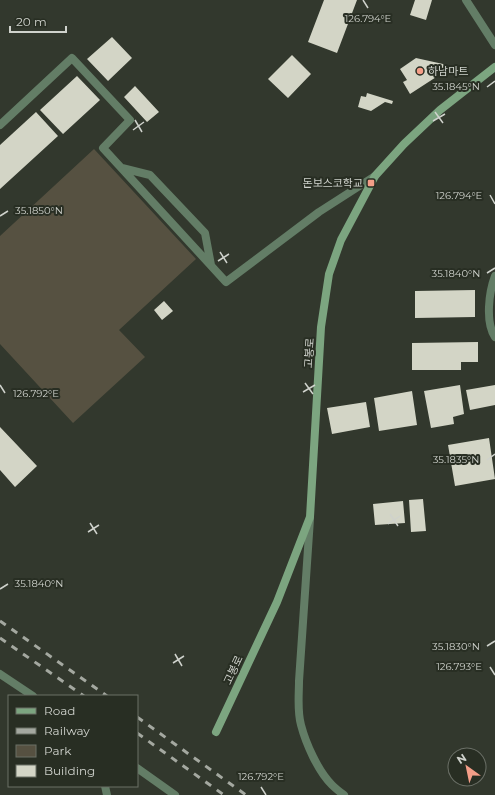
<svg xmlns="http://www.w3.org/2000/svg" width="495" height="795" font-family="Montserrat,'Noto Sans KR',sans-serif">
<style>
.green{fill:#565141}
.building{fill:#d3d5c6}
.lines{fill:none;stroke-linecap:round;stroke-linejoin:round}
.service{stroke:#637d66;stroke-width:8}
.minor{stroke:#637d66;stroke-width:8}
.secondary{stroke:#7ca580;stroke-width:8}
.rail{stroke:#a4a8a0;stroke-width:3;stroke-dasharray:7 7;stroke-linecap:butt}
.ticks{fill:none;stroke:#cfd2cc;stroke-width:1.5}
.poi-dot{fill:#f49e88;stroke:#282e23;stroke-width:1.5}
.labels{text-anchor:middle;stroke-width:4;stroke-linejoin:round;paint-order:stroke}
.poi-label{font-size:11px;fill:#cfd2cc;stroke:#282e23;text-anchor:start}
.street-label{font-size:11px;fill:#cfd2cc;stroke:#282e23}
.ticks-label{font-size:10px;text-anchor:middle;fill:#cfd2cc;stroke:#282e23;stroke-width:4;stroke-linejoin:round;paint-order:stroke}
</style>
<rect width="100%" height="100%" fill="#32382d"/>
<path class="green" d="M94,149l102,110 -77,71 26,27 -72,66 -73,-79v-108z"/>
<path class="building" d="M324,0h33l-20,53 -29,-11z
M415,0h17l-6,20 -16,-5z
M112,37l20,21 -24,23 -21,-22z
M292,55l19,19 -23,24 -20,-19z
M416,58l27,6 4,6 -37,24 -7,-12 4,-2 -7,-11z
M77,76l23,24 -37,34 -23,-24z
M135,86l24,26 -12,10 -23,-25z
M367,93l26,8 -1,3 -7,-2 -14,9 -13,-4 3,-11 5,1z
M36,112l22,24 -58,53v-44z
M475,290v27l-60,1v-27z
M164,301l9,10 -11,9 -8,-10z
M478,342v20h-17v8h-49v-27z
M460,385l4,29 -11,3 1,7 -23,4 -7,-37z
M495,385v20l-25,5 -4,-20z
M412,391l5,34 -38,6 -5,-33z
M366,402l4,25 -38,7 -5,-26z
M0,427l37,39 -22,21 -15,-17z
M489,438l6,41 -40,7 -7,-41z
M423,499l3,32 -15,1 -2,-32z
M403,501l2,22 -30,2 -2,-21z"/>
<g class="lines">
<path class="service" d="M466,0l29,45
M0,125l72,-67 58,62 -27,28 123,134 93,-70 56,-36
M122,168l28,7 55,58 6,32
M0,674l33,22
M137,768l38,27
M105,786l2,9"/>
<path class="minor" d="M495,276c-6,16 -10,46 0,61
M310,519l-11,162c0,14 -2,30 2,44 5,19 17,46 31,60 4,4 8,7 12,10"/>
<path class="secondary" d="M216,732l61,-130 33,-85 11,-190 8,-53 12,-34 34,-64 29,-32 36,-34 55,-43"/>
<path class="rail" d="M0,621l107,75
M0,638l84,58
M137,717l109,78
M137,733l87,62"/>
</g>
<path class="ticks" d="M363,0l5,8M487,87l8,-6M435,112l8,11M135,120l7,12M433,121l12,-7M133,130l11,-8M490,195l5,9M0,216l8,-5M220,252l7,11M218,261l11,-7M487,273l8,-5M305,383l8,11M0,385l5,8M303,392l12,-7M487,460l8,-6M390,514l8,12M90,523l7,11M388,524l12,-8M88,532l11,-7M0,589l8,-5M487,646l8,-5M175,654l7,12M173,663l11,-7M490,667l5,8M261,787l5,8"/>
<g class="poi-dot">
<circle cx="420" cy="71" r="4"/>
<rect x="367" y="179" width="8" height="8" rx="2"/>
</g>
<g class="labels">
<g class="poi-label">
<text x="428" y="75">하남마트</text>
<text x="363" y="187" text-anchor="end">돈보스코학교</text>
</g>
<g class="street-label">
<text transform="translate(309 353) rotate(-86)" y="4">고봉로</text>
<text transform="translate(233 670) rotate(-65)" y="4">고봉로</text>
</g>
</g>
<g class="ticks-label">
<text x="368" y="22">126.794°E</text>
<text x="456" y="90">35.1845°N</text>
<text x="459" y="199">126.794°E</text>
<text x="39" y="214">35.1850°N</text>
<text x="456" y="277">35.1840°N</text>
<text x="36" y="397">126.792°E</text>
<text x="456" y="463">35.1835°N</text>
<text x="39" y="587">35.1840°N</text>
<text x="456" y="650">35.1830°N</text>
<text x="459" y="670">126.793°E</text>
<text x="261" y="780">126.792°E</text>
</g>
<rect x="8" y="695" width="130" height="92" fill="#282e23" stroke="#6b7067"/>
<rect x="16" y="708" width="20" height="6" fill="#7ca580" stroke="#6b7067"/>
<text x="44" y="715" font-size="12" fill="#cfd2cc">Road</text>
<rect x="16" y="728" width="20" height="6" fill="#a4a8a0" stroke="#6b7067"/>
<text x="44" y="735" font-size="12" fill="#cfd2cc">Railway</text>
<rect x="16" y="745" width="20" height="12" fill="#565141" stroke="#6b7067"/>
<text x="44" y="755" font-size="12" fill="#cfd2cc">Park</text>
<rect x="16" y="765" width="20" height="12" fill="#d3d5c6" stroke="#6b7067"/>
<text x="44" y="775" font-size="12" fill="#cfd2cc">Building</text>
<g transform="translate(467 767) rotate(327)"><circle r="19" fill="#282e23" stroke="#6b7067"/>
<path d="M0-3L7 15L0 10L-7 15Z" fill="#f49e88"/>
<text y="-6" font-size="11" font-weight="bold" text-anchor="middle" fill="#cfd2cc">N</text>
</g>
<path d="M10 26v6h56v-6" fill="none" stroke="#cfd2cc" stroke-width="2"/>
<text x="16" y="26" font-size="12" fill="#cfd2cc" stroke="#282e23" stroke-width="3" paint-order="stroke">20 m</text>
</svg>
